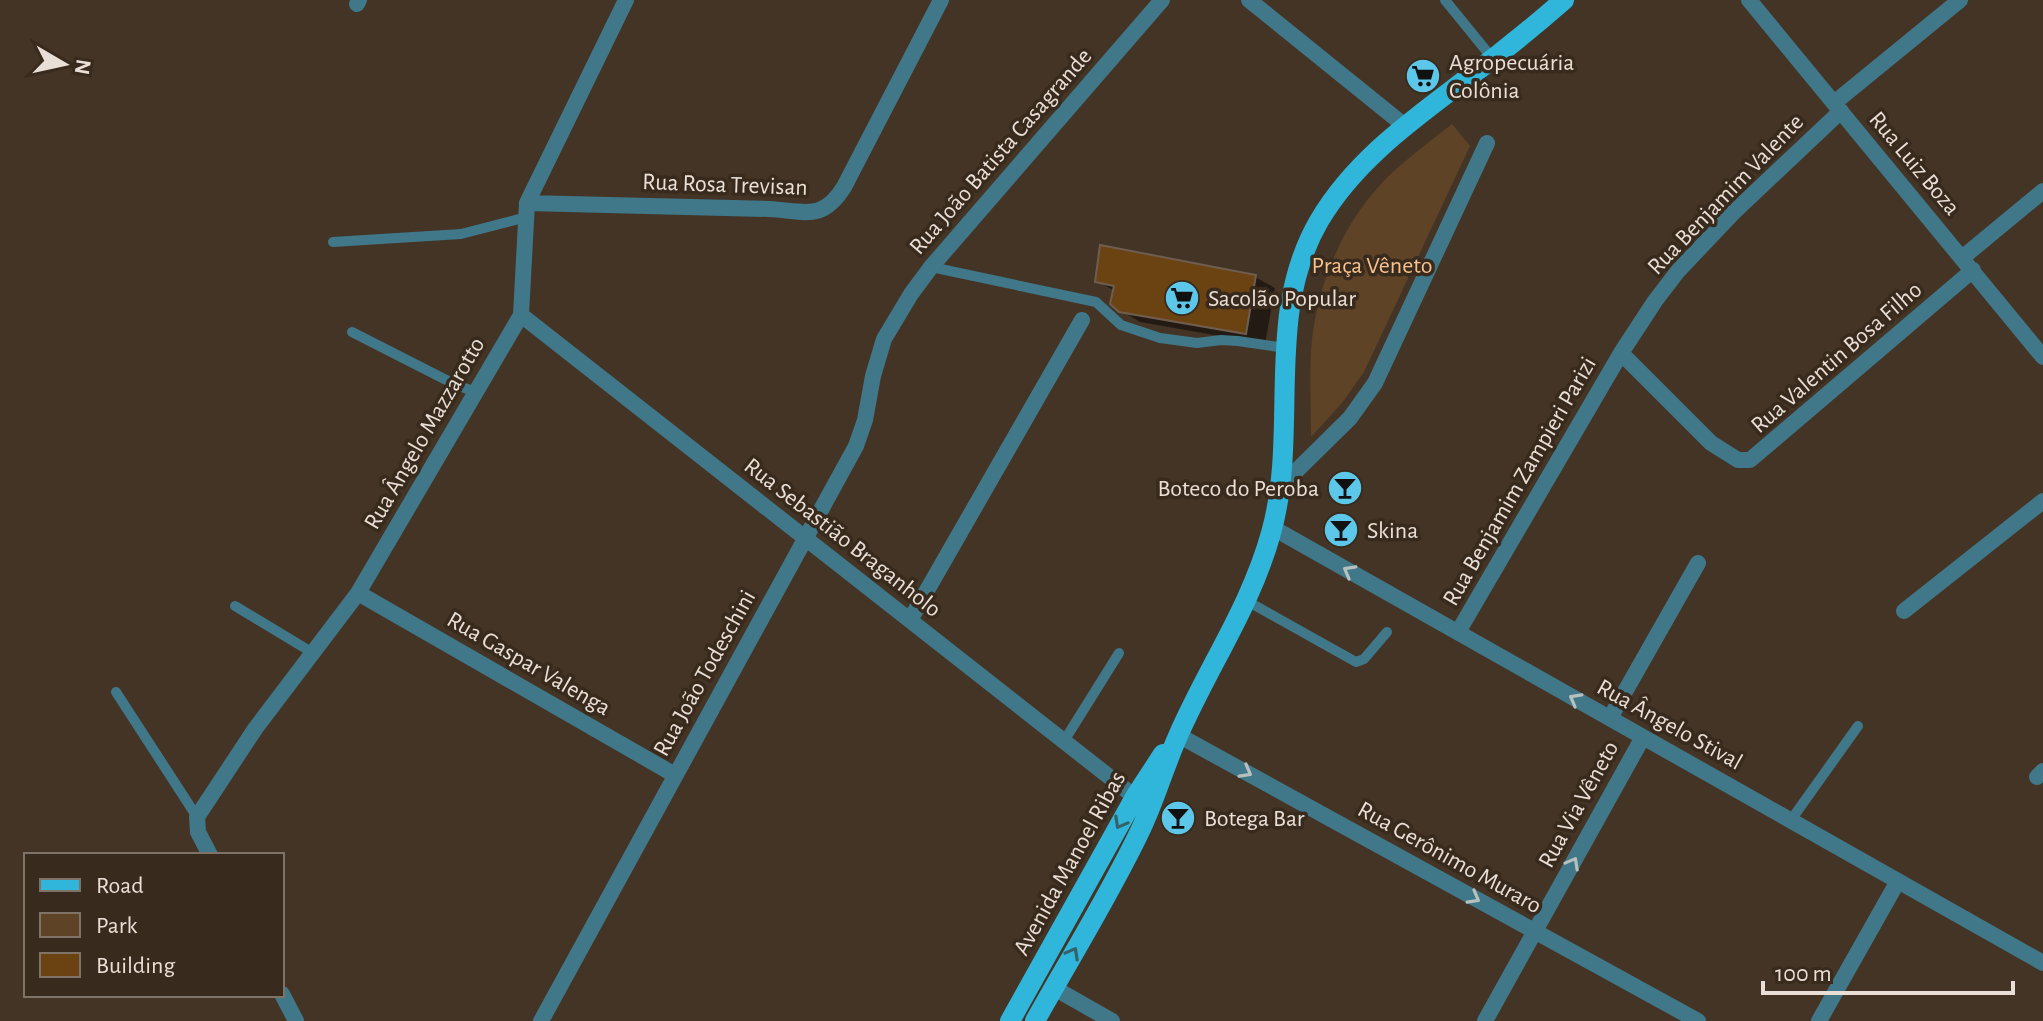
<svg xmlns="http://www.w3.org/2000/svg" width="2043" height="1021" font-family="'Alegreya Sans',sans-serif">
<style>
.green{fill:#5f4327}
.shadow{fill:#0007}
.building{fill:#6b4212;stroke:#6f5e4f;stroke-width:2}
.lines{fill:none;stroke-linecap:round;stroke-linejoin:round}
.lane{stroke:#407789;stroke-width:10}
.street{stroke:#407789;stroke-width:16}
.primary{stroke:#2fb6da;stroke-width:20}
.oneway{stroke:#b6c0bf}
.oneway2{stroke:#346268}
.labels{text-anchor:middle;stroke-width:7;stroke-linejoin:round;paint-order:stroke}
.poi-label{font-size:24px;fill:#e9dfd6;stroke:#382a1c;text-anchor:start}
.street-label{font-size:24px;fill:#e9dfd6;stroke:#382a1c}
.park-label{font-size:24px;fill:#f7c28f;stroke:#382a1c}
</style>
<rect width="100%" height="100%" fill="#433425"/>
<path class="green" d="M1452,124l18,22 -106,226 -22,31 -31,34c0,-32 -2,-66 1,-98 8,-64 35,-125 83,-169 18,-16 38,-31 57,-46z"/>
<path class="shadow" d="M1255,277l20,11 -10,56 -125,-22 -20,-12 -5,-19 -18,-10z"/>
<path class="building" d="M1100,245l156,30 -10,59 -127,-22 -9,-8 4,-18 -19,-4z"/>
<g class="lines">
<path class="lane" d="M1445,0l48,59
M333,242l128,-8 66,-17
M931,267l165,35 25,23 39,13 37,5 24,-3 17,1 47,7
M352,332l104,53 20,7
M1247,601l109,61 8,-3 23,-27
M235,606l78,47
M116,692l81,125
M1064,741l55,-88
M1791,820l67,-94"/>
<path class="street" d="M1249,0l156,126
M1749,0l294,357
M357,4l2,-4
M1834,103l126,-103
M527,203l242,6c36,2 53,13 75,-22l97,-187
M1962,258l81,-67
M521,315l614,482
M1621,353l90,90 27,17h12l223,-190
M1281,486l69,-68 25,-35 112,-240
M1273,528l770,435
M358,593l317,182
M1904,611l139,-110
M910,620l172,-300
M1458,632l163,-279 34,-52 23,-30 55,-58 108,-102
M1610,718l88,-155
M1178,735l520,286
M2037,777l6,-6
M210,855l-12,-23 -1,-15 58,-88 103,-136 163,-278 6,-112 99,-203
M1054,988l58,33
M282,994l14,27
M541,1021l315,-575 9,-26 8,-44 11,-37 27,-45 20,-27 231,-267
M1485,1021l158,-284
M1819,1021l79,-140"/>
<path class="primary" d="M1010,1021l125,-224 28,-43
M1035,1021c35,-63 74,-125 105,-190 15,-31 24,-64 38,-95 30,-69 73,-130 93,-203 29,-103 -8,-216 48,-312 34,-58 89,-98 142,-138 35,-26 70,-54 103,-83"/>
</g>
<defs><path id="oneway-chevron" d="M-2-3.5L2.5 0L-2 3.5" fill="none" stroke-width="1.6" stroke-linecap="round" stroke-linejoin="round" transform="scale(2)"/></defs>
<g class="oneway">
<use href="#oneway-chevron" transform="translate(1349 571) rotate(-151)"/>
<use href="#oneway-chevron" transform="translate(1575 699) rotate(-151)"/>
<use href="#oneway-chevron" transform="translate(1246 772) rotate(29)"/>
<use href="#oneway-chevron" transform="translate(1573 863) rotate(-61)"/>
<use href="#oneway-chevron" transform="translate(1474 898) rotate(29)"/>
</g>
<g class="oneway2">
<use href="#oneway-chevron" transform="translate(1120 823) rotate(119)"/>
<use href="#oneway-chevron" transform="translate(1073 953) rotate(-61)"/>
</g>
<defs>
<g id="supermarket-disc" transform="scale(1.8)"><circle r="9.5" fill="#5cc7e8" stroke="#382a1c"/><path d="M-6-5.5h2.5l.6 2H6L4.5 2H-2.5L-4.4-4H-6ZM-1.5 3.2a1.3 1.3 0 1 0 .1 0ZM3 3.2a1.3 1.3 0 1 0 .1 0Z" fill="#111"/></g>
<g id="bar-disc" transform="scale(1.8)"><circle r="9.5" fill="#5cc7e8" stroke="#382a1c"/><path d="M-6-5H6L.8 .8V4.5H3.5V6h-7V4.5H-.8V.8Z" fill="#111"/></g>
</defs>
<g fill-rule="evenodd">
<use href="#supermarket-disc" x="1423" y="76"/>
<use href="#supermarket-disc" x="1182" y="298"/>
<use href="#bar-disc" x="1345" y="488"/>
<use href="#bar-disc" x="1341" y="530"/>
<use href="#bar-disc" x="1178" y="818"/>
</g>
<g class="labels">
<g class="poi-label">
<text x="1449" y="70">Agropecuária<tspan x="1449" dy="28">Colônia</tspan></text>
<text x="1208" y="306">Sacolão Popular</text>
<text x="1319" y="496" text-anchor="end">Boteco do Peroba</text>
<text x="1367" y="538">Skina</text>
<text x="1204" y="826">Botega Bar</text>
</g>
<g class="street-label">
<text transform="translate(1000 151) rotate(-49)" y="8">Rua João Batista Casagrande</text>
<text transform="translate(1915 163) rotate(50)" y="8">Rua Luiz Boza</text>
<text transform="translate(725 184) rotate(2)" y="8">Rua Rosa Trevisan</text>
<text transform="translate(1725 194) rotate(-46)" y="8">Rua Benjamim Valente</text>
<text transform="translate(1836 357) rotate(-41)" y="8">Rua Valentin Bosa Filho</text>
<text transform="translate(424 433) rotate(-60)" y="8">Rua Ângelo Mazzarotto</text>
<text transform="translate(1519 481) rotate(-60)" y="8">Rua Benjamim Zampieri Parizi</text>
<text transform="translate(843 537) rotate(38)" y="8">Rua Sebastião Braganholo</text>
<text transform="translate(529 663) rotate(30)" y="8">Rua Gaspar Valenga</text>
<text transform="translate(704 673) rotate(-61)" y="8">Rua João Todeschini</text>
<text transform="translate(1670 724) rotate(29)" y="8">Rua Ângelo Stival</text>
<text transform="translate(1578 804) rotate(-61)" y="8">Rua Via Vêneto</text>
<text transform="translate(1450 857) rotate(29)" y="8">Rua Gerônimo Muraro</text>
<text transform="translate(1069 863) rotate(-61)" y="8">Avenida Manoel Ribas</text>
</g>
<g class="park-label">
<text x="1372" y="273">Praça Vêneto</text>
</g>
</g>
<rect x="24" y="853" width="260" height="144" fill="#382a1c" stroke="#7f7266" stroke-width="2"/>
<rect x="40" y="879" width="40" height="12" fill="#2fb6da" stroke="#7f7266" stroke-width="2"/>
<text x="96" y="893" font-size="24" fill="#e9dfd6">Road</text>
<rect x="40" y="913" width="40" height="24" fill="#5f4327" stroke="#7f7266" stroke-width="2"/>
<text x="96" y="933" font-size="24" fill="#e9dfd6">Park</text>
<rect x="40" y="953" width="40" height="24" fill="#6b4212" stroke="#7f7266" stroke-width="2"/>
<text x="96" y="973" font-size="24" fill="#e9dfd6">Building</text>
<g transform="translate(64 64) rotate(99)" stroke="#382a1c" stroke-width="6" paint-order="stroke">
<path d="M0-6L14 30L0 20L-14 30Z" fill="#e9dfd6"/>
<text y="-12" font-size="22" font-weight="bold" text-anchor="middle" fill="#e9dfd6">N</text>
</g>
<path d="M1763 981v12h250v-12" fill="none" stroke="#e9dfd6" stroke-width="4"/>
<text x="1775" y="981" font-size="24" fill="#e9dfd6" stroke="#382a1c" stroke-width="6" paint-order="stroke">100 m</text>
</svg>
